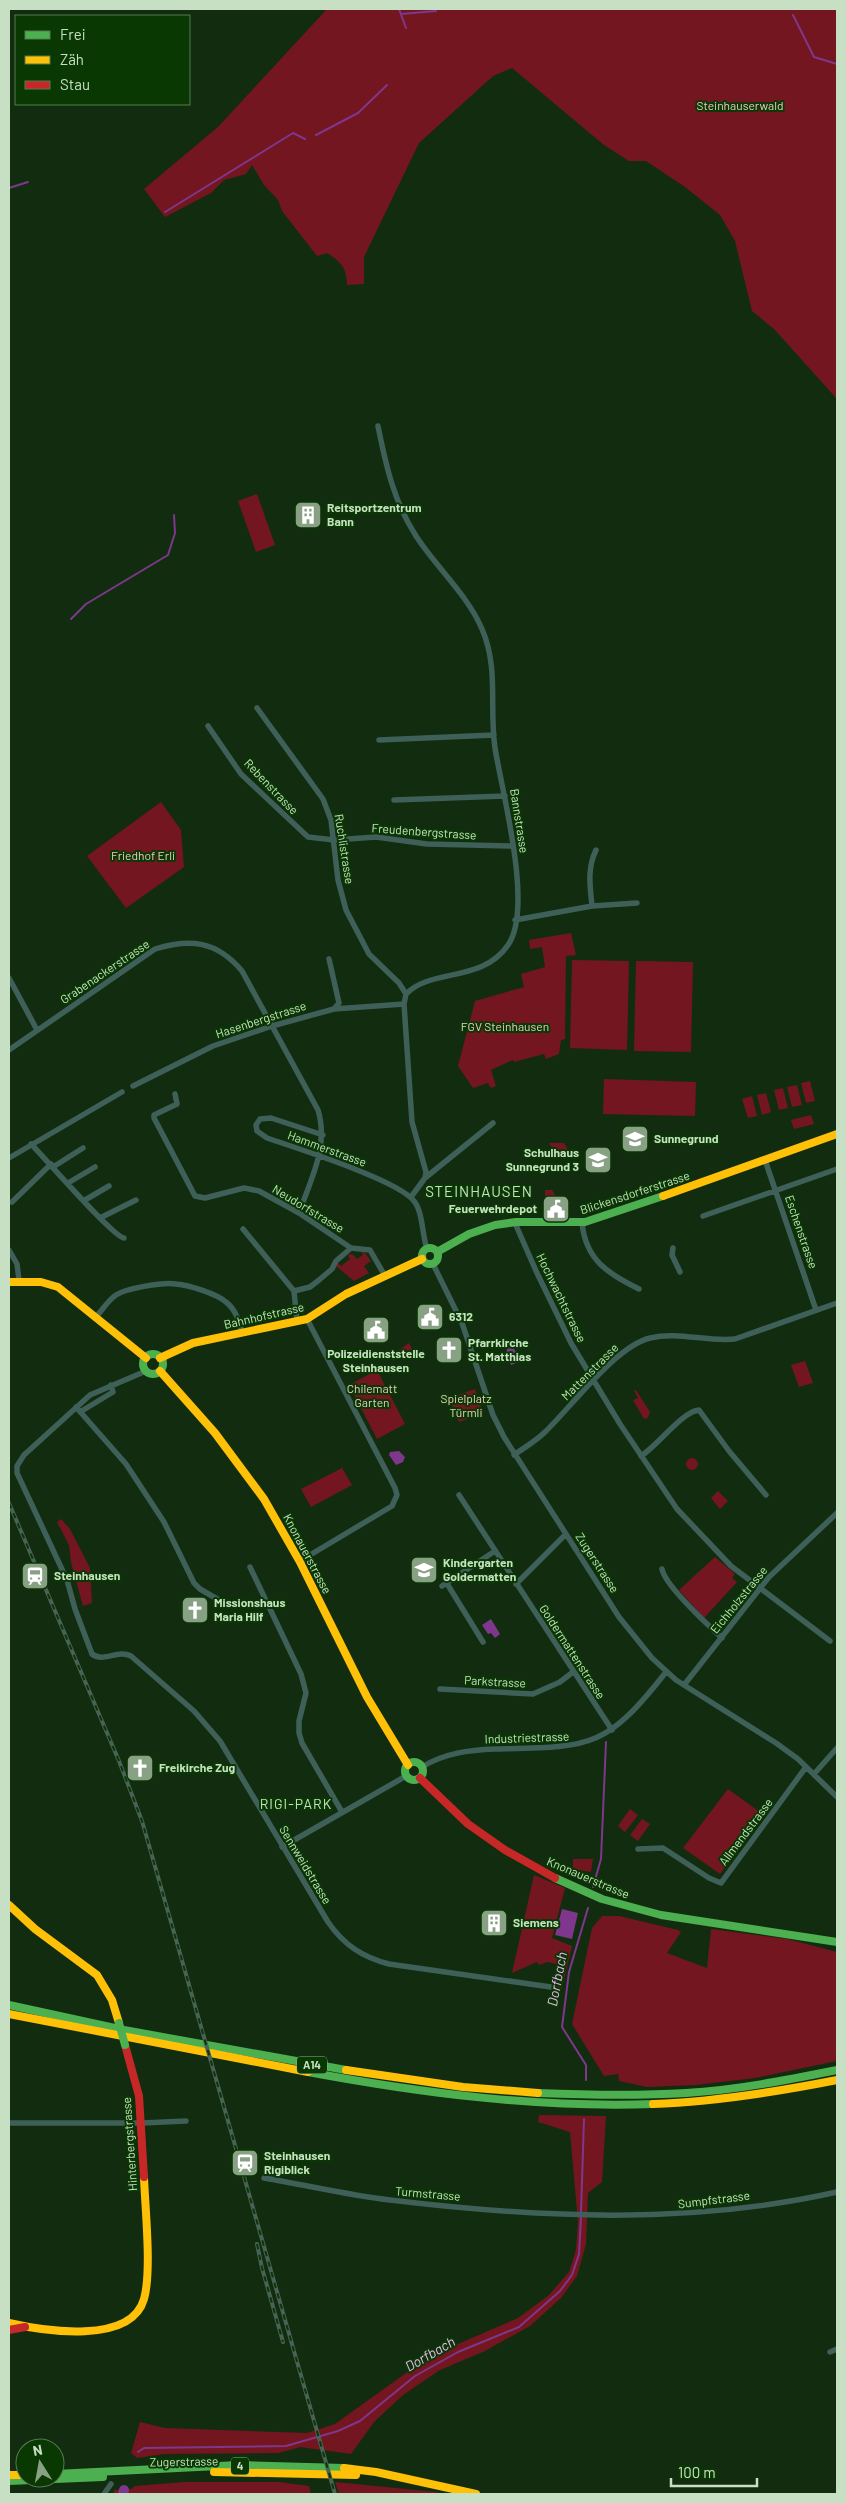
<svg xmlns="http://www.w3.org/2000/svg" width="846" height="2503" font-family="Barlow,sans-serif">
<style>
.green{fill:#74161f}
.water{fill:#7e378c}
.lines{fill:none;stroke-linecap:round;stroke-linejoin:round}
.stream{stroke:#7e378c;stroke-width:2}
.river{stroke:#7e378c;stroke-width:10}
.street{stroke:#3e6059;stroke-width:5.5}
.fast{stroke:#4caf50;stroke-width:8}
.slow{stroke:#ffc107;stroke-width:8}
.jam{stroke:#c62828;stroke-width:8}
.rail-casing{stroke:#496258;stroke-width:4}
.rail{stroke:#093803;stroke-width:2;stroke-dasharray:5.5;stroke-linecap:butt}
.fast-bridge{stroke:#4caf50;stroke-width:8}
.labels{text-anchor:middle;stroke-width:4;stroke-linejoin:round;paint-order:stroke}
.shield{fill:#093803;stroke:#8eae89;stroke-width:1}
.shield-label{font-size:11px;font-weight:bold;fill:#c7e0c3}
.park-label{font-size:12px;fill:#ebc8c6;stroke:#093803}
.poi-label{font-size:12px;font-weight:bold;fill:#c7e0c3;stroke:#093803;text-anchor:start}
.street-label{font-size:12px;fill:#c7e0c3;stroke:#093803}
.neighbourhood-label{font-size:14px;letter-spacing:1px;fill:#c7e0c3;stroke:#093803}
.water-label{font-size:14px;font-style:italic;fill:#efb2fa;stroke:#093803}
.quarter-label{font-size:15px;letter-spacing:1px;fill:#c7e0c3;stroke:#093803}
</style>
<rect width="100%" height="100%" fill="#122c0f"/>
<path class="green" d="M327,9h510v390l-63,-70 -22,-18 -17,-70 -15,-26 -35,-28 -39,-26h-17l-25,-16 -92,-77 -19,8 -74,67 -55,114v27l-17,1c0,-17 -6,-23 -20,-32l-10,3 -35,-45 -4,-11 -14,-15 -12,-20 -6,9 -22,6 -13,13 -46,24 -21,-28 74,-62z
M257,494l18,51 -19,7 -18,-51z
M161,802l20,28 3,37 -58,41 -39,-52z
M571,933l5,22 -10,1 -1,83 -4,1 -2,14 -13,5 -2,-5 -30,8 -1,-2 -22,10 5,16 -5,2 -3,-5 -15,5 -15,-22 17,-65 49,-14 -3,-13 24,-7 -3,-20 -12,2 -1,-9z
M572,960l57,1 -2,89 -57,-2z
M636,961l57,1 -2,90 -57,-1z
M604,1079l92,3 -1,34 -92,-2z
M810,1081l5,20 -9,2 -5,-20z
M797,1085l5,20 -10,2 -5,-20z
M783,1088l5,20 -9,2 -5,-20z
M766,1093l5,19 -9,3 -5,-20z
M752,1096l5,20 -9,2 -6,-19z
M811,1115l3,9 -20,5 -3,-9z
M549,1143h15l6,10 -11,6z
M545,1190h7l6,9h7l-1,14 -15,-1v-12l-4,-1z
M361,1252l4,1 6,8 -7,5 5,7 -15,8 -18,-15 1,-4 4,4 9,-7 -2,-4 4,-1 5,5 6,-4z
M409,1343l3,6 -13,10 -3,-7z
M805,1361l8,22 -14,4 -8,-22z
M377,1370l28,54 -28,15 -28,-54z
M475,1389l8,25 -24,8 -9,-22 2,-3z
M636,1390l14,22 -2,6 -4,1 -11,-19 5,-2 -4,-7z
M686 1464a6 6 0 1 1 12 0a6 6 0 1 1-12 0Z
M342,1468l10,17 -41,22 -10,-18z
M718,1491l10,10 -8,8 -9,-11z
M61,1519l9,10 20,39 2,35 -9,3 -12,-44 -2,-17 -12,-23z
M715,1557l20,17 -3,4 5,4 -33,36 -25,-28z
M728,1789l36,26 -44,59 -37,-26z
M630,1809l8,6 -13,17 -7,-6z
M642,1819l8,5 -12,17 -8,-6z
M573,1859h20l-2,13 -18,-3z
M534,1875l31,13 -13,50 20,8 -10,42 -5,-1 3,-15 -4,-8 -8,-2 -9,3 -2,-3 -25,11z
M602,1916h17l59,14 3,2 -14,21 40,15 4,-39 76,10 50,13v109l-82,17 -59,7 -49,2 -28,-6 -1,-7 -14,2 -32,-52 20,-96z
M539,2115l67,1 -4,66 -14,11 -2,51 -9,32 -16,22 -31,28 -45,25 -45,19 -37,25 -29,27 -23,32 -51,-7 -21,6 -115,1 -27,4 -6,-5 9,-31 25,6 142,5 28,-9 78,-56 45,-24 60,-26 31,-23 20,-23 7,-22 2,-28 -8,-90 -32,-10z
M184,2482h95l30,4 2,8h-197v-4l17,-1 4,-3z
M335,2482l101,10 8,2h-105z"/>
<path class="water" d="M513,1347l8,14 -10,4 -5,-12 1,-4z
M399,1451l6,6 -2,5 -7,3 -7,-10 1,-3z
M491,1619l9,15 -5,4 -4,-5 -3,1 -6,-9z
M562,1909l16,4 -6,26 -17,-4z"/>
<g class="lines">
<path class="stream" d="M399,9l7,19
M401,14l35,-3
M793,15l21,42 23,7
M316,135l42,-22 29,-28
M9,188l19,-6
M165,212l128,-79 12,6
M71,619l15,-15 82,-49 7,-22 -1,-18
M593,1887l8,-28 5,-117
M586,2080v-15l-24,-38 7,-55 19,-64
M581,2212l3,-93
M138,2452l6,-4 142,-2 52,-15 22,-10 55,-45 43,-24 61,-25 41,-36 12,-16 7,-21 2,-37"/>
<path class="river" d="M123,2494l1,-4"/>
<path class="street" d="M378,426c8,40 16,76 38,110 20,31 51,58 66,93 17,39 7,78 13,119 7,44 39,160 13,197 -26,38 -77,23 -102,49l-2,10 8,118 14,50 -1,6
M257,708l66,91 8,21 7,60 8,30 23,44 30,29 7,11
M208,726l33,48 67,63 26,3 42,-3 51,7 85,2
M379,740l115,-5
M394,800l111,-4
M592,906c-2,-21 -5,-37 4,-56
M515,920l77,-14 45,-3
M329,959l10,44 -5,6
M9,978l28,52
M9,1050l146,-101c35,-11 62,-8 87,22l76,139c11,36 -7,69 -19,103
M133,1086l80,-40 59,-20 62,-17 70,-5
M175,1094l2,10 -23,11v3l41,78 10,2 39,-10 15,3 40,22 52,35 19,2 15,26
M323,1135l-52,-17 -11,1 -4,6 1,6 10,7c29,10 131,42 147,63 9,11 8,34 13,48
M31,1144c14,14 82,93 93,94
M9,1158l113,-66
M765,1160l51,150
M53,1167l30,-19
M68,1183l27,-16
M411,1197l14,-19 68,-55
M85,1200l24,-14
M12,1202l39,-38
M703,1216l134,-47
M100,1218l36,-18
M515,1223l22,50 34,70 49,81 57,85 54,57 99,75
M582,1223c4,38 26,50 57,66
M243,1229l51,62
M673,1248l-1,7 8,17
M9,1250l8,14 2,16
M433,1264l29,59 31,92 11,22 115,180 33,41 24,22 100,63 22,16 39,38
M294,1291l16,-4 9,-7 13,-11 4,-8 15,-13
M294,1291l3,30
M95,1318c7,-7 13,-18 21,-23 11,-7 47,-13 60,-11 13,1 41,10 50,18 10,8 13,19 16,30
M146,1371l-56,24 -66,60 -7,11v7l50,107 8,29 17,45c11,9 26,-5 39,2l63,55 26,30 108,181c16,23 34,35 61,42l162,23
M76,1407l50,57 38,58 30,61 6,6 24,14
M80,1412l33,-20 -2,-7
M514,1455c11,-8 22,-14 31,-23 27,-26 71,-86 105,-94 28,-7 56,4 85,1l102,-36
M641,1456c16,-10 42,-45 58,-46l30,41 37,44
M459,1495l153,235
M300,1561l92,-55 5,-11 -2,-7 -88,-169
M250,1567l51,107 5,19 -7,28v12l3,10 40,69
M662,1569c3,17 46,56 60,69
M446,1582l37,60
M516,1584l49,-49
M442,1586l53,-35
M684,1685l85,-108 68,-64
M440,1689l93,5 27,-12 13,-10
M422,1767c22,-14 48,-17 73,-18 95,-2 110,1 171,-77
M814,1774l23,-26
M282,1847l124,-71
M638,1849l25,-1 46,30 12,5 85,-116
M9,2123h133l44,-2
M264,2178c42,7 84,17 126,22 149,18 300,25 447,-8
M830,2352l7,-3
M104,2494l7,-10"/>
<path class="fast" d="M422 1256a8 8 0 1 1 16 0a8 8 0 1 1-16 0Z
M437,1252l32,-18 26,-9 21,-3h69l78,-26
M143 1364a10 10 0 1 1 20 0a10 10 0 1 1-20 0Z
M405 1771a9 9 0 1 1 18 0a9 9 0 1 1-18 0Z
M555,1878l47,21 59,16 176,27
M9,2005l115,25 222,40
M308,2072c113,21 229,36 345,32
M538,2093c49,2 99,3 148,0 51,-3 101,-13 151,-23
M55,2474l184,-9 105,3
M9,2481l94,-4"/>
<path class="slow" d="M663,1196l174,-62
M9,1282h32l17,5 88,71
M160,1358l33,-15 114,-24 39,-25 76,-35
M160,1371l55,62 49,66 36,63 67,135 41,68
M9,1905l26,24 62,46 15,25 7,23
M9,2014l299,58
M346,2070l117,17 75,6
M653,2104c62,-2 123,-12 184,-24
M9,2323c35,8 122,22 135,-24 8,-28 1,-91 0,-122
M344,2468l32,4 100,22
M214,2472l142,3
M9,2475h16"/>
<path class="jam" d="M420,1778l48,46 37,26 50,28
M125,2045l14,51 5,81
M9,2330l16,-3"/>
<g class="rail-casing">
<path id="rail" d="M9,1503l110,258 23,60 193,673
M257,2244l5,24 21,74"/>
</g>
<use href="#rail" class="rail"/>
<path class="fast-bridge" d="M119,2023l6,22"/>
</g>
<defs>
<g id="building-square" transform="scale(1.4375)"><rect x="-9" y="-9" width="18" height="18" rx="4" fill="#88a184" stroke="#093803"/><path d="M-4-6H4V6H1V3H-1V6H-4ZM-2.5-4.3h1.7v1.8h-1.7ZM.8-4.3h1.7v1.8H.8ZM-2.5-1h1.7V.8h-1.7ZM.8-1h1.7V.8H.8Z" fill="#fff"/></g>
<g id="school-square" transform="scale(1.4375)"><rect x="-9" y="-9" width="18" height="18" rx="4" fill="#88a184" stroke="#093803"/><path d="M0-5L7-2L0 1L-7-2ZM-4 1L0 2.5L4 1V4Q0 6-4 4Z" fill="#fff"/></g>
<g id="civic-square" transform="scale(1.4375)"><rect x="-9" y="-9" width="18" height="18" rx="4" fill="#88a184" stroke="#093803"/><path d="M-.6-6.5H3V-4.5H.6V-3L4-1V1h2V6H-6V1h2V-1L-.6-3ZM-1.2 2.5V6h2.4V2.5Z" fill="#fff"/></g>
<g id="church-square" transform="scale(1.4375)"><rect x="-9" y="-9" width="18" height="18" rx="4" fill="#88a184" stroke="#093803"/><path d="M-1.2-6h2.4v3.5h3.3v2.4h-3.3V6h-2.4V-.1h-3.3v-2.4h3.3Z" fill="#fff"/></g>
<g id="station-square" transform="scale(1.4375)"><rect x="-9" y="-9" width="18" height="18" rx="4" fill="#88a184" stroke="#093803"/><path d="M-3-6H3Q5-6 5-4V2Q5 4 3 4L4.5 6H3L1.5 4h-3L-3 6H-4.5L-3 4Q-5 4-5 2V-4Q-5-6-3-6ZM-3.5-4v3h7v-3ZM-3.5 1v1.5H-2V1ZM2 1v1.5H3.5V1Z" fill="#fff"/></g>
</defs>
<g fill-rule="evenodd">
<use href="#building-square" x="308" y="515"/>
<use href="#school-square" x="635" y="1139"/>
<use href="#school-square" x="598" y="1160"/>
<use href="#civic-square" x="556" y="1209"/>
<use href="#civic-square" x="430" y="1317"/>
<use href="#civic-square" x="376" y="1330"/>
<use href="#church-square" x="449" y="1350"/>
<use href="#school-square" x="424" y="1570"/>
<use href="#station-square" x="35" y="1576"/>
<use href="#church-square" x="195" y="1610"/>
<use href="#church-square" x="140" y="1768"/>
<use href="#building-square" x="494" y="1923"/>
<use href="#station-square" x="245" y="2163"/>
</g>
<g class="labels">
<g class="shield">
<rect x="297" y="2056.5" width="30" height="17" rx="4"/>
<rect x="231" y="2457.5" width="18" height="17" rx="4"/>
</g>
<g class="shield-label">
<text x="312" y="2069">A14</text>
<text x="240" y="2470">4</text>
</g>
<g class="park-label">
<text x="740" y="110">Steinhauserwald</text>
<text x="143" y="860">Friedhof Erli</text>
<text x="505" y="1031">FGV Steinhausen</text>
<text x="372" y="1393">Chilematt<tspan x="372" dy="14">Garten</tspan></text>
<text x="466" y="1403">Spielplatz<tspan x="466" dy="14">Türmli</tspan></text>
</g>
<g class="poi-label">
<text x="327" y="512">Reitsportzentrum<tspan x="327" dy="14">Bann</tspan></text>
<text x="654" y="1143">Sunnegrund</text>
<text x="579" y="1157" text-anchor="end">Schulhaus<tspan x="579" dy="14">Sunnegrund 3</tspan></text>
<text x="537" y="1213" text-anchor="end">Feuerwehrdepot</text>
<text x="449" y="1321">6312</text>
<text x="468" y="1347">Pfarrkirche<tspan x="468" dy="14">St. Matthias</tspan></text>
<text x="376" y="1358" text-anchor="middle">Polizeidienststelle<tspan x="376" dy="14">Steinhausen</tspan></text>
<text x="443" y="1567">Kindergarten<tspan x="443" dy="14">Goldermatten</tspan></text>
<text x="54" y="1580">Steinhausen</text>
<text x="214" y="1607">Missionshaus<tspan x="214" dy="14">Maria Hilf</tspan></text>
<text x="159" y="1772">Freikirche Zug</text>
<text x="513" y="1927">Siemens</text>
<text x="264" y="2160">Steinhausen<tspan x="264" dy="14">Rigiblick</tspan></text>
</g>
<g class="street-label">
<text transform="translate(271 787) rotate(46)" y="4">Rebenstrasse</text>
<text transform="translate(519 821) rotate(81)" y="4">Bannstrasse</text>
<text transform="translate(424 832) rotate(4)" y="4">Freudenbergstrasse</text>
<text transform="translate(344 849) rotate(81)" y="4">Ruchlistrasse</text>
<text transform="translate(105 972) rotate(-34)" y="4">Grabenackerstrasse</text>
<text transform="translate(261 1020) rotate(-18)" y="4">Hasenbergstrasse</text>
<text transform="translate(327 1149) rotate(20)" y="4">Hammerstrasse</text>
<text transform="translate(635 1193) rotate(-18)" y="4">Blickensdorferstrasse</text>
<text transform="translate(308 1209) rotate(31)" y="4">Neudorfstrasse</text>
<text transform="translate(801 1232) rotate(71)" y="4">Eschenstrasse</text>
<text transform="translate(561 1298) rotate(64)" y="4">Hochwachtstrasse</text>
<text transform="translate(264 1316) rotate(-13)" y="4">Bahnhofstrasse</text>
<text transform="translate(590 1372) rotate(-45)" y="4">Mattenstrasse</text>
<text transform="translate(307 1554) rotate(62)" y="4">Knonauerstrasse</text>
<text transform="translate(597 1563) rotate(57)" y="4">Zugerstrasse</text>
<text transform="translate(739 1600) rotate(-51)" y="4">Eichholzstrasse</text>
<text transform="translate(572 1652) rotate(57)" y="4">Goldermattenstrasse</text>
<text transform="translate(495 1682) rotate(3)" y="4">Parkstrasse</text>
<text transform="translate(527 1738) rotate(-2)" y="4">Industriestrasse</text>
<text transform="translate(746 1832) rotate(-53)" y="4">Allmendstrasse</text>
<text transform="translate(305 1865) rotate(59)" y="4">Sennweidstrasse</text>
<text transform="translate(588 1878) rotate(23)" y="4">Knonauerstrasse</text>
<text transform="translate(130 2144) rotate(-94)" y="4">Hinterbergstrasse</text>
<text transform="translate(428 2194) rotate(5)" y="4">Turmstrasse</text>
<text transform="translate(714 2200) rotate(-7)" y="4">Sumpfstrasse</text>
<text transform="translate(184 2462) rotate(-1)" y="4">Zugerstrasse</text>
</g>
<g class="neighbourhood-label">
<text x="296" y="1809">RIGI-PARK</text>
</g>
<g class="water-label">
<text transform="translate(557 1979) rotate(-79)" y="5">Dorfbach</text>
<text transform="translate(430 2354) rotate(-30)" y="5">Dorfbach</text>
</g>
<g class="quarter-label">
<text x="479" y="1197">STEINHAUSEN</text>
</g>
</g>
<rect width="846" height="2503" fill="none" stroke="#c7e0c3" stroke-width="20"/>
<rect x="15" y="15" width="175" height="90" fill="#093803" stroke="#557b50"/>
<rect x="25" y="31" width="25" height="8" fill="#4caf50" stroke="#557b50"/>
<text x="60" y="40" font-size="15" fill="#c7e0c3">Frei</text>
<rect x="25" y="56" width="25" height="8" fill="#ffc107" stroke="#557b50"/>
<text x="60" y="65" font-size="15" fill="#c7e0c3">Zäh</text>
<rect x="25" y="81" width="25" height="8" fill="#c62828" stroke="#557b50"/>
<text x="60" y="90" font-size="15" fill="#c7e0c3">Stau</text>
<g transform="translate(40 2463) rotate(349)"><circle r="24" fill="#093803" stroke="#557b50"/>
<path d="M0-4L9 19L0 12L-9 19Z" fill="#88a184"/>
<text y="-8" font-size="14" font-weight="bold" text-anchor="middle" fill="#c7e0c3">N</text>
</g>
<path d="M671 2478v8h86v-8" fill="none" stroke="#c7e0c3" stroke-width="2.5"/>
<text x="678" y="2478" font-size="15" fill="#c7e0c3" stroke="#093803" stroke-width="4" paint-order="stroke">100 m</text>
</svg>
